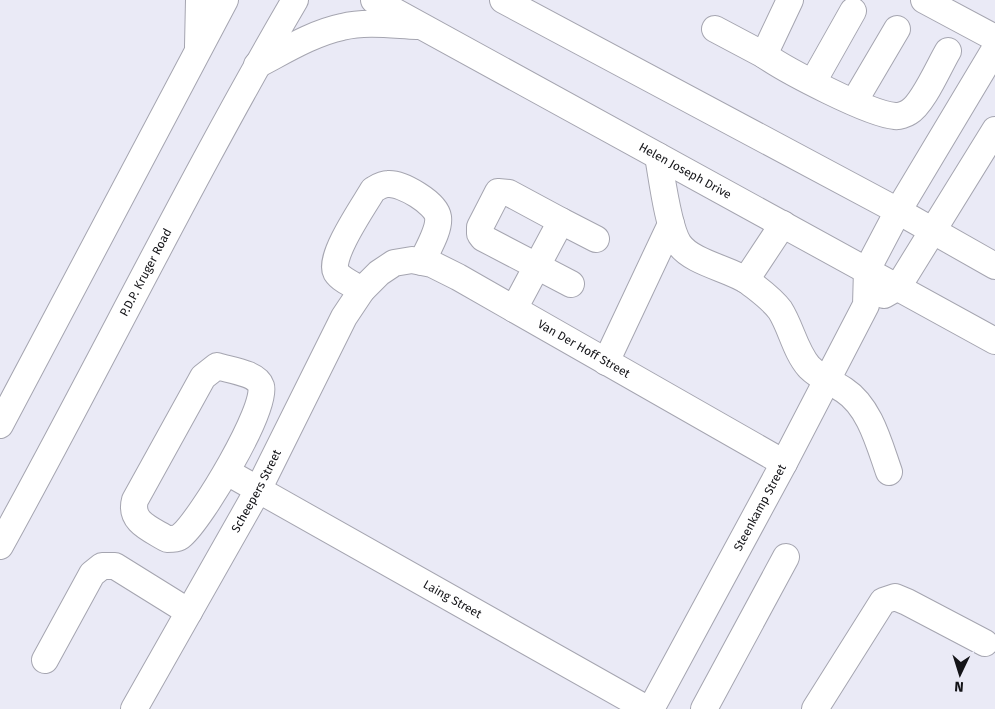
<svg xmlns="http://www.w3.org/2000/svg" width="995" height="709" font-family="'Fira Sans',sans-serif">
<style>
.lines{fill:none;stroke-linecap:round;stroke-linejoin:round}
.minor-casing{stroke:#a5a5b0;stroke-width:28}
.minor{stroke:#fff;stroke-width:26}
.labels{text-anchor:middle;stroke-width:4;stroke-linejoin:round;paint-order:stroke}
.street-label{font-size:12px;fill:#141418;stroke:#eaeaf6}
</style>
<rect width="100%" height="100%" fill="#eaeaf6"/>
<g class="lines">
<g class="minor-casing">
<g id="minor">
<path id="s1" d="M374,0l621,341"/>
<path d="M503,0l395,211 97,55"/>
<path d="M790,0l-26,55c23,16 105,59 131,61 3,1 11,-2 14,-4 14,-8 30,-46 39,-61"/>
<path d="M924,0l71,38"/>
<path d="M715,29l49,26"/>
<path d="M198,46l1,-46"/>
<path d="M257,65c27,-14 56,-32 85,-38 24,-6 51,-2 75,-1"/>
<path d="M813,82l40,-71"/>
<path d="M854,102l43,-73"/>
<path d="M658,156c4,22 10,72 21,88 13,19 52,25 70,38 10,8 23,17 31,28 11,17 15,41 29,57 11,11 23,15 35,23 26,17 35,54 45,82"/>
<path d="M561,221l35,18"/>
<path d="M746,280l37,-56"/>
<path d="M362,290c-8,-5 -21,-10 -26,-18 -8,-15 29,-68 37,-82 5,-3 9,-6 15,-6 14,-1 48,19 50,33 2,13 -11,33 -16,45"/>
<path d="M884,295l14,-8 97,-157"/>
<path d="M514,309l47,-88 -52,-28 -11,-1 -18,35v7l3,4 88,46"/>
<path d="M606,362l65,-138"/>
<path d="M217,366c12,4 40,7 44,20 7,22 -60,133 -79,149 -4,4 -9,4 -15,4 -16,-10 -38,-17 -32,-39l68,-123z"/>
<path d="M0,425l225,-425"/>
<path id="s2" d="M227,472l420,237"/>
<path id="s3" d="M0,546c100,-181 191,-368 295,-546"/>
<path d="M45,660l47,-86 10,-8h13l74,46"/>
<path id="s4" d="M134,709l124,-219 86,-173 18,-27 17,-17 15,-10 18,-3 20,4 26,13 326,186"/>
<path id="s5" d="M651,709l133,-246 82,-158 1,-35 31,-59 97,-162"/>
<path d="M704,709l82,-152"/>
<path d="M815,709l68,-108 12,-4 12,5 78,41"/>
</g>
</g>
<use href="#minor" class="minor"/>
</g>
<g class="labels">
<g class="street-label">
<text dy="4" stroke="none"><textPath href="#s1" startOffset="355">Helen Joseph Drive</textPath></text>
<text dy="4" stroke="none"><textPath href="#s3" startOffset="310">P.D.P. Kruger Road</textPath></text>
<text dy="4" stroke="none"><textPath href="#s4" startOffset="732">Van Der Hoff Street</textPath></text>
<text dy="4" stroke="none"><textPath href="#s4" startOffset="250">Scheepers Street</textPath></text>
<text dy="4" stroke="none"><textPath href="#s5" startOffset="229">Steenkamp Street</textPath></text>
<text dy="4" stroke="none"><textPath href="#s2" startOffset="259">Laing Street</textPath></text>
</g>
</g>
<g transform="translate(960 674) rotate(184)" stroke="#eaeaf6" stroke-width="4" paint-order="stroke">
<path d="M0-4L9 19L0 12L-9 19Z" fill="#141418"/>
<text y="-8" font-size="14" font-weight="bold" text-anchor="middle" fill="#141418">N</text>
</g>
</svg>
